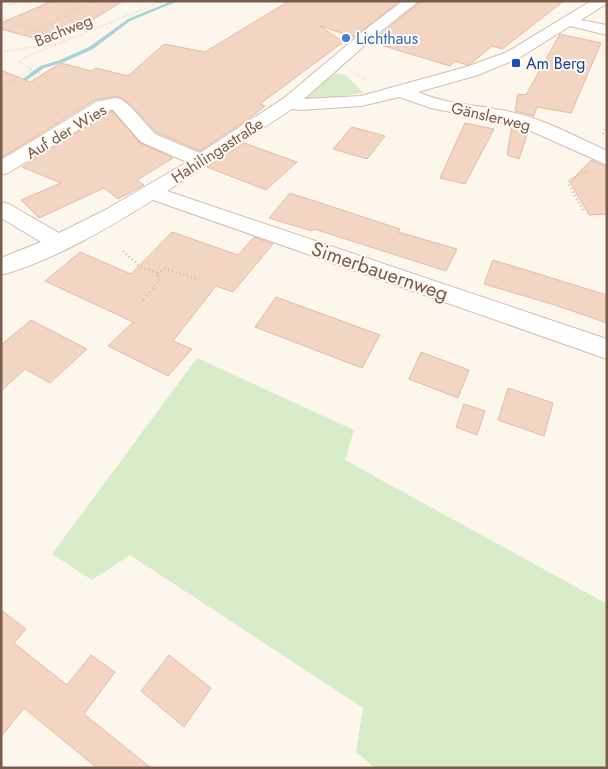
<svg xmlns="http://www.w3.org/2000/svg" width="608" height="769" font-family="Jost,sans-serif">
<style>
.green{fill:#d8ecc9}
.lines{fill:none;stroke-linecap:round;stroke-linejoin:round}
.stream{fill:#a5d3da;fill-rule:evenodd}
.building{fill:#f3d5c3;stroke:#e6bba3}
.minor-casing{stroke:#d1beb0;stroke-width:2}
.path-far2{stroke:#d9b8a5;stroke-width:2;stroke-dasharray:0.5 2.5;stroke-linecap:butt}
.path-far1{stroke:#d9b8a5;stroke-width:2.5;stroke-dasharray:1 3;stroke-linecap:butt}
.path{stroke:#d9b8a5;stroke-width:3;stroke-dasharray:1 4;stroke-linecap:butt}
.minor{fill:#fff;fill-rule:evenodd}
.shop-dot{fill:#3f7fe0;stroke:#fffaf3;stroke-width:2}
.transit-dot{fill:#1a4fb4;stroke:#fffaf3;stroke-width:2}
.labels{text-anchor:middle;stroke-width:4;stroke-linejoin:round;paint-order:stroke}
.far-street-label{font-size:16px;fill:#7a5c4d;stroke:#fffaf3}
.far-shop-label{font-size:16px;fill:#366cbe;stroke:#fffaf3;text-anchor:start}
.far-transit-label{font-size:16px;fill:#164399;stroke:#fffaf3;text-anchor:start}
.street-label{font-size:20px;fill:#7a5c4d;stroke:#fffaf3}
</style>
<rect width="100%" height="100%" fill="#fdf6ec"/>
<path class="green" d="M335,73l11,2 17,18 -54,7 -6,-2z
M197,358l157,72 -9,30 262,144v164h-232l-19,-16 7,-44 -233,-153 -38,25 -40,-26z"/>
<g class="lines">
<path class="stream" d="M172,1h6l-48,20 -37,28 -29,13 -20,6 -24,17 -4,-1 24,-18 20,-6 29,-13 39,-28z"/>
</g>
<path class="building" d="M52,1h71l-39,24 -11,-3 -32,18 -40,-11v-6z
M289,1h111l-46,36 -34,-11 23,16 -83,62 5,2 -15,12 -50,33 -44,-19 -24,-26 -10,-8 -7,-2 -20,4 -94,58v-88l29,12 31,-19 30,8 5,-3 32,8 36,-32 41,8z
M421,1h143l-62,48 -10,-3 -19,16 -6,3 -12,-4 -5,5 -79,-24z
M560,34l41,9 -30,70 -34,-6 -3,9 -19,-5 3,-17 8,1z
M112,111l28,32 33,15 -36,22 7,5 -26,14 -14,-11 -65,30 -18,-18 40,-17 -39,-16z
M465,123l29,6 -29,55 -25,-6z
M512,126l16,6 -9,27 -12,-4z
M352,127l33,9 -18,23 -34,-10z
M244,143l53,19 -31,28 -59,-23z
M591,160l16,7v47l-18,1 -19,-33z
M290,193l110,36 -2,3 59,17 -11,22 -132,-42 -2,2 -43,-13z
M172,232l66,23 16,-18 19,7 -40,48 -17,-6 -43,55 19,8 -24,27 -60,-30 25,-24 -88,-41 35,-29 51,22z
M493,260l114,35v28l-49,-17 -74,-22z
M276,297l33,12 71,26 -18,33 -107,-41z
M31,320l56,29 -37,34 -25,-14 -24,22v-46z
M421,352l48,18 -11,28 -49,-19z
M508,388l45,15 -9,33 -46,-16z
M464,404l21,7 -8,24 -21,-8z
M1,610l25,19 -12,14 53,42 24,-30 24,17 -31,42 67,54h-54l-73,-60 -23,29z
M169,655l42,33 -27,39 -43,-36z"/>
<g class="lines">
<g class="minor-casing">
<path id="minor" d="M403,1h16l-38,30 -77,68 57,-3 105,-29 41,-15 84,-51h16l-1,3 -25,16 26,5v10l-37,-9 -51,32 -41,17 -60,17c29,13 63,13 93,20 35,8 64,24 96,39v14l-87,-39 -89,-18 -32,-11 -38,9 -62,4 -7,-1 -125,82 440,148v20l-454,-159c-47,29 -98,60 -152,75v-17l40,-16 -40,-24v-16l8,2 50,29 48,-24 80,-47 -46,-20 -29,-33 -104,64 -7,2v-15l95,-58 19,-4 6,1 10,8 24,27 45,19 84,-55 87,-73z"/>
</g>
<path class="path-far2" d="M1,9l17,-8
M1,18l36,13 54,-30
M1,52l54,-8
M31,69l15,7 14,2
M354,73l12,7
M1,88l30,-19 -12,-7 4,-4 140,-57
M606,125l1,-2"/>
<path class="path-far1" d="M603,134l4,-10
M583,210l-14,-25v-5l19,-9
M123,251l15,14 19,8 3,8 -5,5
M157,273l9,-4 31,10"/>
<path class="path" d="M143,300l13,-15"/>
<use href="#minor" class="minor"/>
</g>
<circle class="shop-dot" cx="346" cy="38" r="5"/>
<rect class="transit-dot" x="511" y="58" width="10" height="10" rx="2.5"/>
<g class="labels">
<g class="far-street-label">
<text transform="translate(63 30) rotate(-22)" y="6">Bachweg</text>
<text transform="translate(491 116) rotate(13)" y="6">Gänslerweg</text>
<text transform="translate(66 131) rotate(-31)" y="6">Auf der Wies</text>
<text transform="translate(217 150) rotate(-33)" y="6">Hahilingastraße</text>
</g>
<g class="far-shop-label">
<text x="356" y="44">Lichthaus</text>
</g>
<g class="far-transit-label">
<text x="526" y="69">Am Berg</text>
</g>
<g class="street-label">
<text transform="translate(380 271) rotate(19)" y="7">Simerbauernweg</text>
</g>
</g>
<rect width="608" height="769" fill="none" stroke="#7a5c4d" stroke-width="5"/>
</svg>
